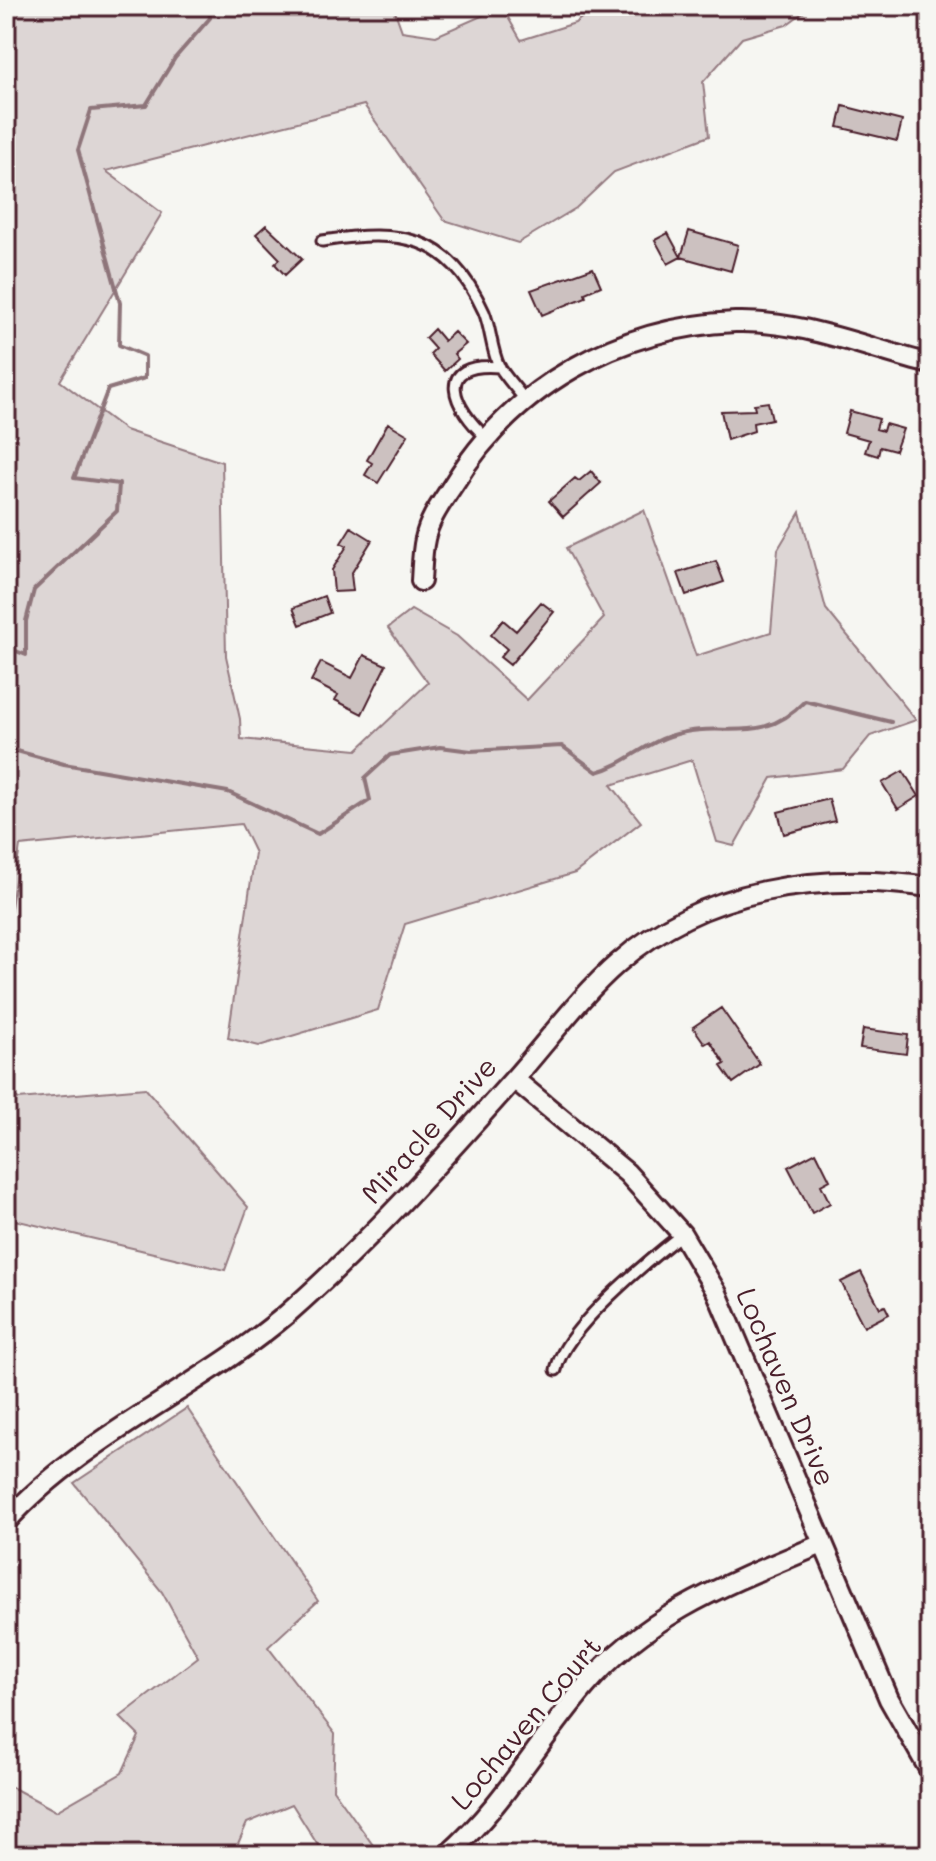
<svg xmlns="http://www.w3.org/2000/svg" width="936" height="1861" font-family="Mali,sans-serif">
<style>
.green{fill:#ddd6d5;stroke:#947a80;stroke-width:2}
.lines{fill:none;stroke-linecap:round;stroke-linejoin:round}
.stream{stroke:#8e747a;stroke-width:4}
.building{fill:#ccc1c0;stroke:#4a1f2b;stroke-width:2}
.lane-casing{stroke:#4a1f2b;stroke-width:15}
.street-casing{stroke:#4a1f2b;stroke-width:24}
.lane{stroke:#f6f6f2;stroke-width:9}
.street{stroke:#f6f6f2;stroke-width:18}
.labels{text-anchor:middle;stroke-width:6;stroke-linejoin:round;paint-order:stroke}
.street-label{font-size:28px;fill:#4a1f2b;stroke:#f6f6f2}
</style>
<rect width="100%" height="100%" fill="#f6f6f2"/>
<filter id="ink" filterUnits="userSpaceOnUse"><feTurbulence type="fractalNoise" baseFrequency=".0125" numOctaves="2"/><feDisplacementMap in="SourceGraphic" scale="16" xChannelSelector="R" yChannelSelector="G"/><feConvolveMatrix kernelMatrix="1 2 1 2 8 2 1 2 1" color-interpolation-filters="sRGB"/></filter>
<g filter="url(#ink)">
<path class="green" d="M6,6h387l9,25 34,5 66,-29 19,33 54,-17 21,-17h216l-26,19 -44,13 -39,44 6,54 -95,36 -38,36 -58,35 -74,-23 -80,-115 -258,66 56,42 -102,168 65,49 97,32 4,194 14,63 1,20 116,11 71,-67 -40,-55 23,-18 46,26 70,64 77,-82 -38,-70 78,-38 52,146 75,-24 7,-83 22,-37 26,97 90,111 -46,16 -27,33 -71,9 -38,68 -17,-4 -25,-82 -81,25 30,37 -66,51 -170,51 -27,86 -119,36 -31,-8 27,-185 -14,-29 -221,22 -14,96z
M145,1088l103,119 -23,63 -219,-52v-127l13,8z
M187,1408l131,193 -50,46 67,87 -2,55 47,66h-56l-32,-51 -45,19 -14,32h-227v-71l50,27 66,-38 17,-37 -19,-19 78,-60 -36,-65 -88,-109z"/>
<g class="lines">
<path class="stream" d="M6,647l20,8v-34l8,-31 83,-79 2,-27 -45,-6 34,-89 37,-11v-22l-26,-11 1,-42 -42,-153 13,-40 55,-5 29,-47 35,-40 -1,-12
M6,748l58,16 164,28 90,42 52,-34 -5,-22 25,-23 50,-8 31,4 91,-5 35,26c27,-7 47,-28 73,-36 52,-18 89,13 135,-35l86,21"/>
</g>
<path class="building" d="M843,106l59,15 -5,20 -59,-14z
M266,225l36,34 -17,16 -10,-11 5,-5 -24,-25z
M689,231l49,14 -7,26 -50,-14z
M668,233l13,24 -13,7 -13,-24z
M593,268l8,18 -16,7 1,4 -44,18 -11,-25z
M434,329l10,12 10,-9 12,12 -12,10 4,5 -13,12 -15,-17 5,-5 -10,-11z
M768,402l4,17 -19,4 1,8 -27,9 -6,-29 34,-1 -1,-6z
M850,411l29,8 -3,10 7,2 2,-7 18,5 -8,22 -15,-4 -2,9 -13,-4 4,-12 -25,-7z
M388,423l20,12 -30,48 -13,-8 7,-12 -5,-3z
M591,471l10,12 -38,34 -14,-16 26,-23 4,3z
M351,527l21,13 -21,34 2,17 -19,1 -2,-22 15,-24 -6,-3z
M716,561l8,21 -38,13 -8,-22z
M324,596l6,17 -30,12 -7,-17z
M541,602l13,10 -44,53 -10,-8 7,-8 -16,-14 12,-15 13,11z
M364,655l22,10 -24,49 -27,-14 3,-5 -27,-14 10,-19 31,16z
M903,771l16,25 -21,13 -16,-26z
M829,799l6,22 -51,13 -6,-22z
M721,1008l39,56 -27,19 -12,-17 4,-2 -15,-23 -5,3 -12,-17z
M863,1029l45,6 -2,19 -46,-6z
M816,1152l14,28 -9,5 9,18 -18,10 -24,-46z
M861,1272l19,36 5,-2 4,8 -25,13 -23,-45z"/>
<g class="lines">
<g class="lane-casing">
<path id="lane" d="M322,241c78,-12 126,-8 162,71 7,17 7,37 15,54 7,12 18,23 26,34
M487,438c-34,-30 -55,-77 13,-71
M556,1370c8,-41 93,-110 126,-136"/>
</g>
<g class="street-casing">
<path id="street" d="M421,581c1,-14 1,-29 4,-42 4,-20 17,-37 28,-54 60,-99 166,-158 282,-163 67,-2 131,26 195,42
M514,1079l113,94 55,61 35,59 172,406 41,72
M6,1522c76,-85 194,-134 281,-208 82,-72 154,-153 226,-234 35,-39 66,-83 105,-117 87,-76 202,-91 312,-76
M447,1855c57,-50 90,-112 138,-168 63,-75 150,-106 237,-143"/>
</g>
<use href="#lane" class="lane"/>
<use href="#street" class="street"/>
</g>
</g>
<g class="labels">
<g class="street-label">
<text transform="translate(429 1130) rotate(-48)" y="10">Miracle Drive</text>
<text transform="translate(786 1387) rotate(67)" y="10">Lochaven Drive</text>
<text transform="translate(526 1723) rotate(-50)" y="10">Lochaven Court</text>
</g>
</g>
<rect width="936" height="1861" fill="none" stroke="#f6f6f2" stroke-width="32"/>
<rect x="16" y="16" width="904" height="1829" fill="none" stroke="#4a1f2b" stroke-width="3" filter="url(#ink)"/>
</svg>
